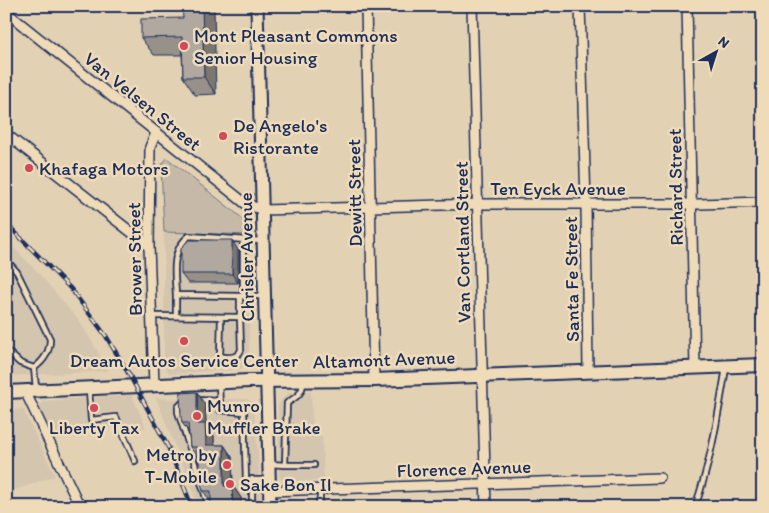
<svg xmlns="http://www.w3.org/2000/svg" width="769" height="513" font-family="Itim,sans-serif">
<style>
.built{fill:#d4c5ae}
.green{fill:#c6b9a7;stroke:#707482}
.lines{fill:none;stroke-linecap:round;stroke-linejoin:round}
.service-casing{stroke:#1b2f5e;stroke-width:8}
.minor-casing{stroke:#1b2f5e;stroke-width:12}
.tertiary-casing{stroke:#1b2f5e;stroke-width:15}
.secondary-casing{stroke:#1b2f5e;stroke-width:16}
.service{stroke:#f0dbb9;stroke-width:4.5}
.minor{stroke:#f0dbb9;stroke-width:9}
.tertiary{stroke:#f0dbb9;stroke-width:11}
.secondary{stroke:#f0dbb9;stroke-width:12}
.rail-casing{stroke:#1b2f5e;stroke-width:4.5}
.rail{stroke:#f0dbb9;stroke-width:2.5;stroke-dasharray:8;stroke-linecap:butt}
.wall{fill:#989189;stroke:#1b2f5e}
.shaded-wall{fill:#7c766f;stroke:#1b2f5e}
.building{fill:#b1a99f;stroke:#1b2f5e}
.poi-dot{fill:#d1495b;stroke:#f0dbb9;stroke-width:2}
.labels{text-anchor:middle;stroke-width:5;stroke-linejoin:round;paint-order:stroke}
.poi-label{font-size:19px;fill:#1b2f5e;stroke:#f0dbb9;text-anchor:start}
.street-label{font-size:19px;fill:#1b2f5e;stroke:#f0dbb9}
</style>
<rect width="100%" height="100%" fill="#e3d1b4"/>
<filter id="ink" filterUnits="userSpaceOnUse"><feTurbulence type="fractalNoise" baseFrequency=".02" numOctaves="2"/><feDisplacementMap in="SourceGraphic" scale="10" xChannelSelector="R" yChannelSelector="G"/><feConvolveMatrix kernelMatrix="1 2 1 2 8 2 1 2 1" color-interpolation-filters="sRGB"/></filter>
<g filter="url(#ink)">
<path class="built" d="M164,232l86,3 -1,122 -8,12 -71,5 -6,-8z
M6,240l30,30 45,53 28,48 -103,5z
M311,392l2,43 9,1 2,45 -40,1 -3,-2 -2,-4 -1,-70 3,-6 7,-7z
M132,395l14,33 -59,-1v9l-33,3 -12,-25 -2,-9 3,-4z
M156,398l16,1h74l5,2 3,6 8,100h-63z
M23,409l32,67 -46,16 -3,-6v-75z
M323,501v6h-41l4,-5z"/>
<path class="green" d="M167,158l75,60 8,17 -86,-3 -3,-66z"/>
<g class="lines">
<g class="service-casing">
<path id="service" d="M6,260l11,12 33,67c0,13 -6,22 -16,29
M176,295c-1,-21 -6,-44 13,-59l73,5
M242,296h22
M243,296v-56
M152,316l88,1v-21l-64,-1v21
M221,317l-1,40c9,0 17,2 21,-7l-1,-33
M6,350l14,13 14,5
M34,368l2,20
M303,382c0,12 -7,15 -16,21l-2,62h29
M219,383l1,27 24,2 2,68h22
M89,389l2,31 25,-3 19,44
M197,400l23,1
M184,401l-6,6v5l31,95
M270,464l15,1
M252,507v-28
M318,507l2,-10v-7
M695,507c16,-45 23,-92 31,-139"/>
</g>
<g class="minor-casing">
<path id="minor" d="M366,6l8,374
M472,6l14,501
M580,6l6,197 2,168
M687,6l8,362
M6,12l240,192 17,6 215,-6h221l64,-2
M6,134l143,112
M154,385l-5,-139 1,-99 6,-14
M25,391l55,116
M269,491l391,-13"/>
</g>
<g class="tertiary-casing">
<path id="tertiary" d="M257,6l13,501"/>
</g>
<g class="secondary-casing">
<path id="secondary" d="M6,392l243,-11 125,-1 389,-15"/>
</g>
<use href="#service" class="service"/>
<use href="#minor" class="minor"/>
<use href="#tertiary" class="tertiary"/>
<use href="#secondary" class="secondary"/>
<g class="rail-casing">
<path id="rail" d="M6,223l65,66 35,47 24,40 39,73 23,58"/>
</g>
<use href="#rail" class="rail"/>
</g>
<path class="wall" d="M183,18l33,76 -21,1 -12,-18 -1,-22h-28l-13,-17z
M238,250v33h-50l-7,-9z
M205,405l1,19 8,12v9h10l8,12 1,29 8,12v9h-30v-5l-8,-11 -3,-27 -3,-4v-3l-7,-10 -1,-15 -7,-9z"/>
<path class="shaded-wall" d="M202,6h12l2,88 -12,-17z
M232,240l6,10v33l-6,-9z
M197,392l8,13 1,19 8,12v22l-8,-13 -9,-21z
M224,445l8,12 1,29 8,12v9h-8l-9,-21z"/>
<path class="building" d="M182,6h20l2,71h-21l-1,-40 -41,1v-19l42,-1z
M189,240h43v34h-51v-26z
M197,392v32h8l1,21h18v41h8l1,21h-22v-16h-8l-3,-12v-19h-3v-13h-7l-2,-24h-6l-1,-6 -1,-24z"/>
</g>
<g class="poi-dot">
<circle cx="184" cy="46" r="5"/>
<circle cx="223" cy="136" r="5"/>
<circle cx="29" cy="168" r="5"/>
<circle cx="184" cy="341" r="5"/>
<circle cx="94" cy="408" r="5"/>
<circle cx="197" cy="416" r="5"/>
<circle cx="227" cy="465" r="5"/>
<circle cx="230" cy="484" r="5"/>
</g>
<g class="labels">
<g class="poi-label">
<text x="194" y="42">Mont Pleasant Commons<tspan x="194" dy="22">Senior Housing</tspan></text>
<text x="233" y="132">De Angelo's<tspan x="233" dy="22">Ristorante</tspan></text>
<text x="39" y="175">Khafaga Motors</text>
<text x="184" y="367" text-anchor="middle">Dream Autos Service Center</text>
<text x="207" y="412">Munro<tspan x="207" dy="22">Muffler Brake</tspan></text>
<text x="94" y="434" text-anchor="middle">Liberty Tax</text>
<text x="217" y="461" text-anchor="end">Metro by<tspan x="217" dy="22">T-Mobile</tspan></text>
<text x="240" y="491">Sake Bon II</text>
</g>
<g class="street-label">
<text transform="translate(143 101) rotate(39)" y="7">Van Velsen Street</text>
<text transform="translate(675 187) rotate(-91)" y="7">Richard Street</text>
<text x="558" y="195">Ten Eyck Avenue</text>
<text transform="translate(354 193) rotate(-91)" y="7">Dewitt Street</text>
<text transform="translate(462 242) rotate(-91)" y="7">Van Cortland Street</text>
<text transform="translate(246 257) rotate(-91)" y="7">Chrisler Avenue</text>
<text transform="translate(134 259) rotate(-91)" y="7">Brower Street</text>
<text transform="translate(571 279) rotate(-91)" y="7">Santa Fe Street</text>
<text transform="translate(384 359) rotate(-2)" y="7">Altamont Avenue</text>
<text transform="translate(464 468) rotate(-2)" y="7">Florence Avenue</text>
</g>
</g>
<rect width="769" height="513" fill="none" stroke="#f0dbb9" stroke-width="25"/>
<rect x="12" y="12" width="744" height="488" fill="none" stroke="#1b2f5e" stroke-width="2" filter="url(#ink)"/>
<g transform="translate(716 52) rotate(39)" stroke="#f0dbb9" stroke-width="4" paint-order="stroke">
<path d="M0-4L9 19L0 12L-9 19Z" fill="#1b2f5e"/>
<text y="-8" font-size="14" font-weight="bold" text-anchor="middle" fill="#1b2f5e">N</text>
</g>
</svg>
